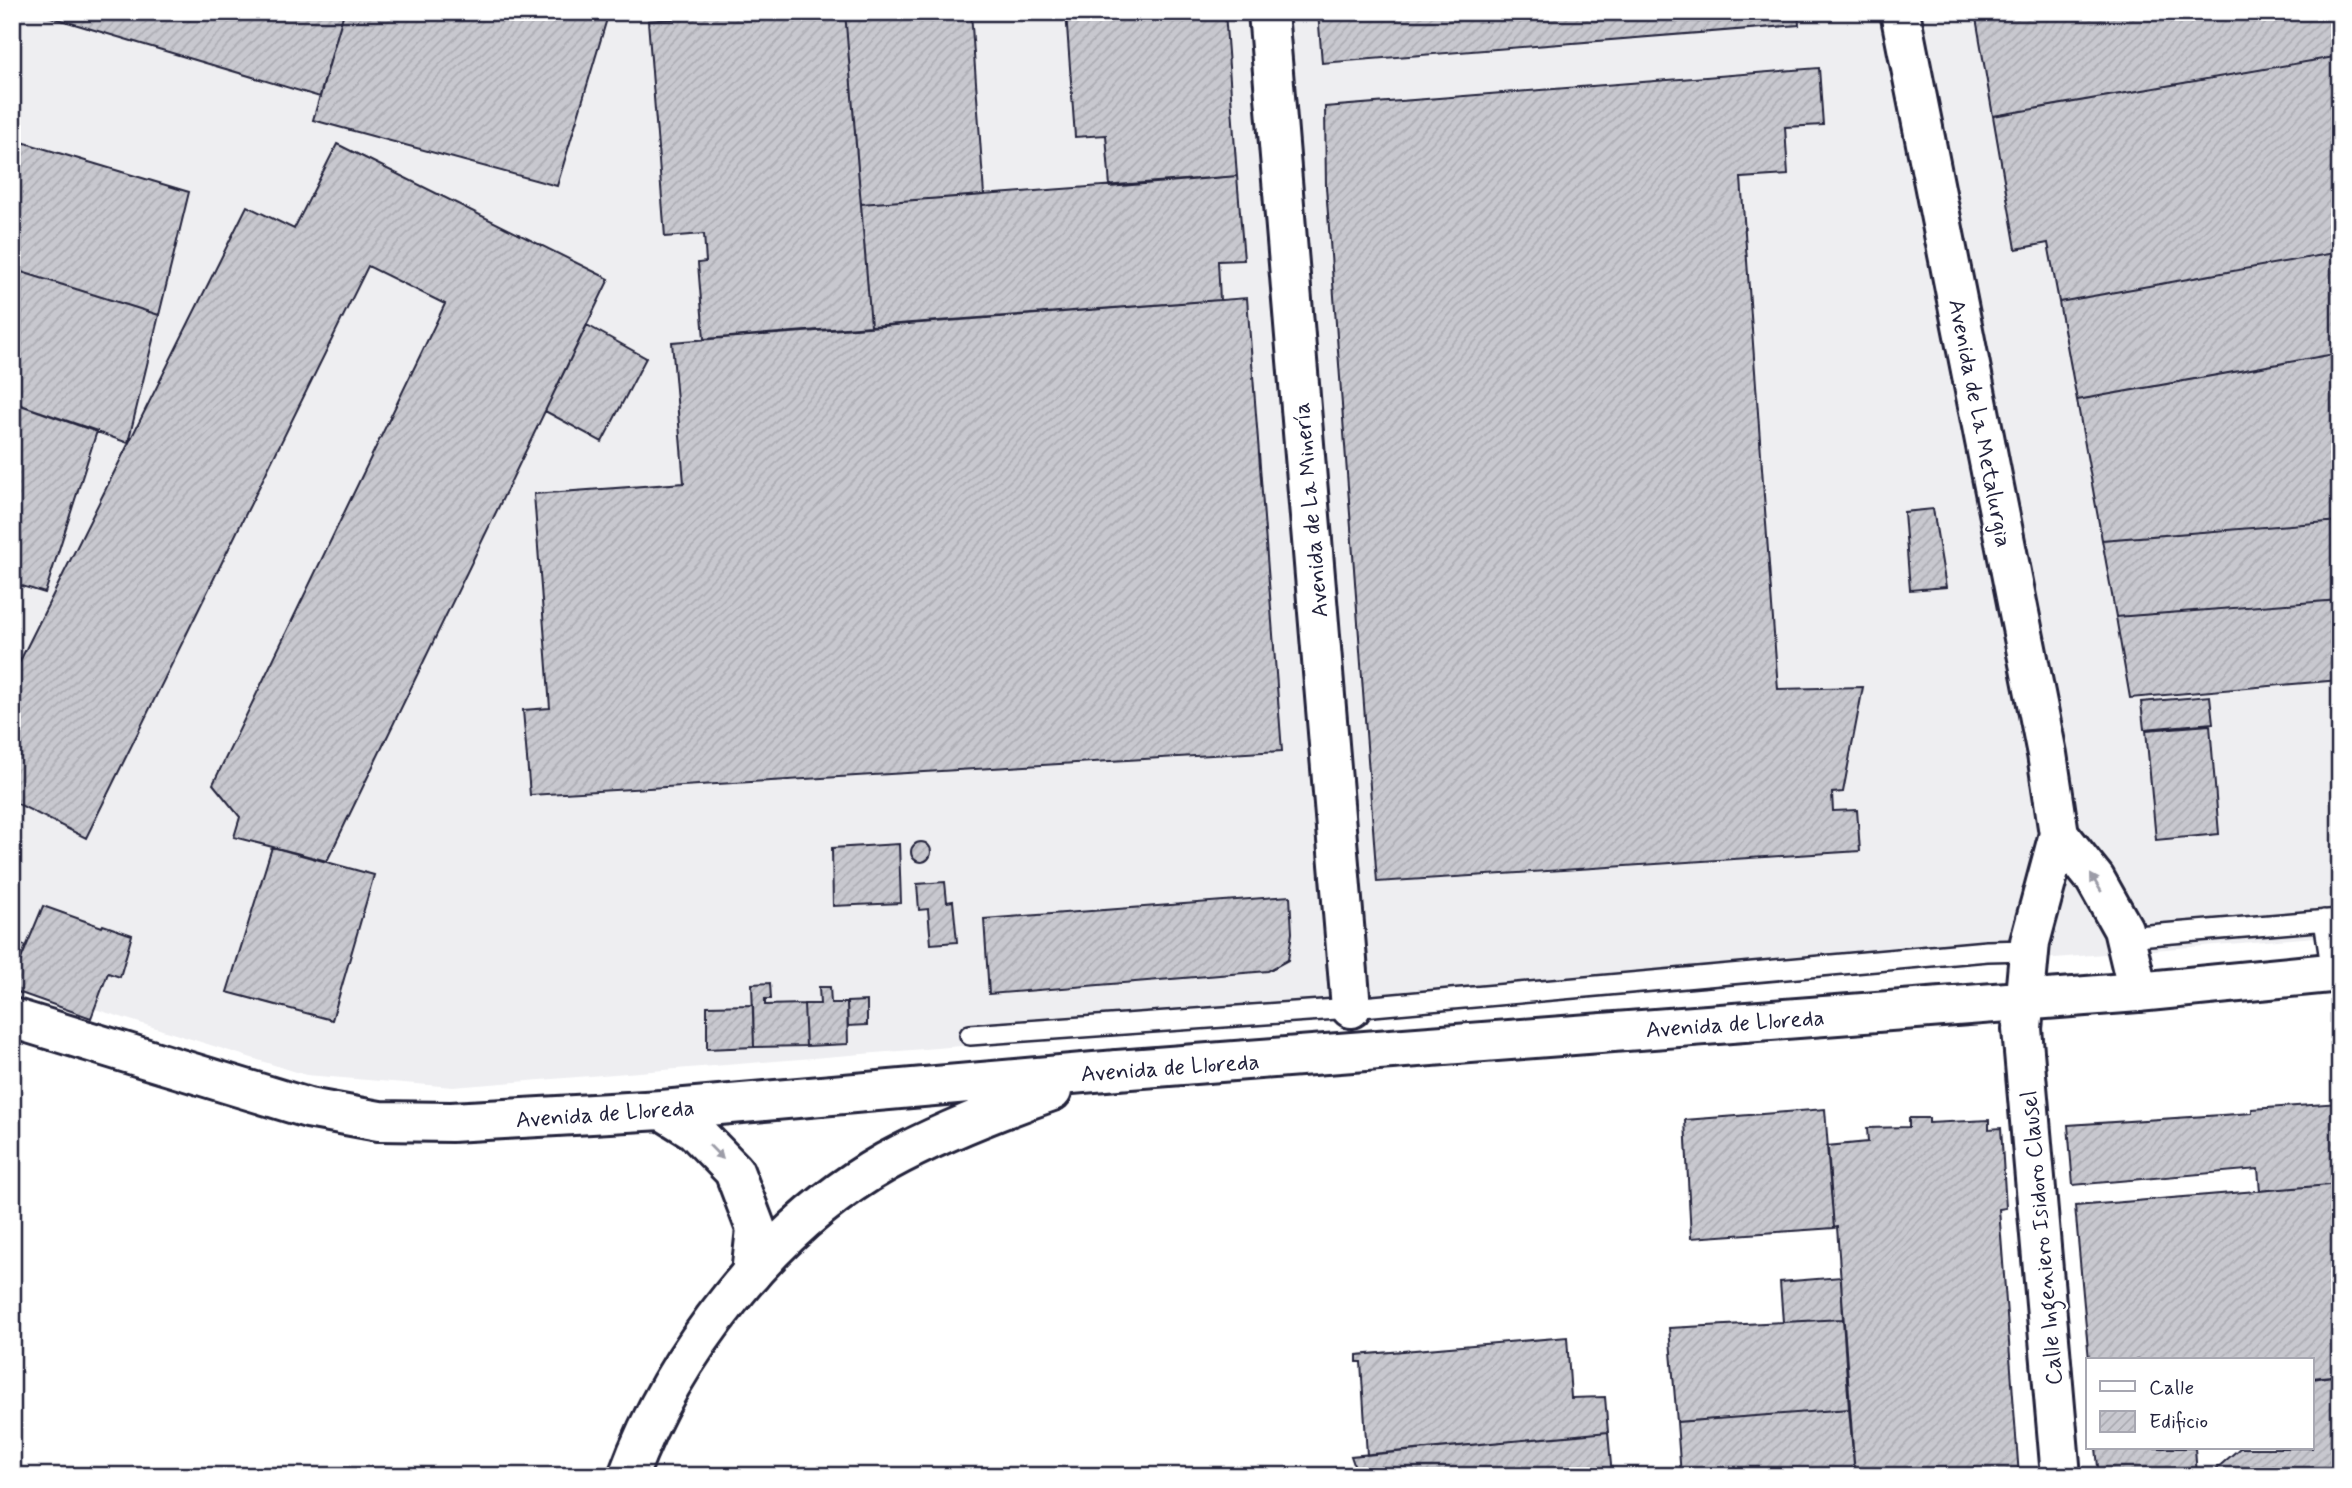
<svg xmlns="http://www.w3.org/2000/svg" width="2352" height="1488" font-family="Mynerve,sans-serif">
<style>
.built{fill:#eeeef1}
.building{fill:url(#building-hatch);stroke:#22223b;stroke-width:2}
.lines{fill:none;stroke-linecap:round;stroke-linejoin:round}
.service-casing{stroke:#22223b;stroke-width:24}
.minor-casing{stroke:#22223b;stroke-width:44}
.tertiary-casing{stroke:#22223b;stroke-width:44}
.service{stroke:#fff;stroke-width:19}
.minor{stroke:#fff;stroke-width:38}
.tertiary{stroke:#fff;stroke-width:38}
.oneway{fill:#9c9ca7}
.labels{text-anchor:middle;stroke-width:5;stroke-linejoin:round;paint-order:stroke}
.street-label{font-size:23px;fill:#22223b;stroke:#fff}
</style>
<defs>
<pattern id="building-hatch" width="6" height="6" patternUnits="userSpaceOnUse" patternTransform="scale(1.75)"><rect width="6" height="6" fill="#c8c8cf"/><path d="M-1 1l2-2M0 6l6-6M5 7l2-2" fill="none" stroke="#acacb3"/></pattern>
</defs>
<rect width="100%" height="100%" fill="#fff"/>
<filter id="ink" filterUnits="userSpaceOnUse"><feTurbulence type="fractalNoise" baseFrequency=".0143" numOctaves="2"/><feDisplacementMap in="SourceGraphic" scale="14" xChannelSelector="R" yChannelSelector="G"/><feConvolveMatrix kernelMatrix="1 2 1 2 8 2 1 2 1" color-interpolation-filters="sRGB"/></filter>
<g filter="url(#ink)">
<path class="built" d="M12,12h2328v923l-1887,152 -147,-12 -294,-92z"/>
<path class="building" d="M34,12h310l-24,85z
M344,12h265l-52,174 -244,-66z
M686,12h159l26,314 -167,13 -6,-76 8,-1 -2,-28 -39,3 -17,-216 38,-3z
M845,12h126l13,183 -123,9z
M1066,12h159l12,164 -127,11 -4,-52 -31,2z
M1318,12h480l1,13 -477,38z
M1975,12h365v44l-347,60z
M2340,56v196l-281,50 -11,-59 -32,6 -23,-133z
M1819,68l4,57 -38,2 3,48 -47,3 37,511 85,-2 -20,105 -11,1 1,18 24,-1 3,41 -483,31 -51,-695 -1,-80z
M12,139l177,53 -30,123 -147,-46z
M337,144l272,135 -282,582 -93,-24 6,-20 -27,-33 232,-480 -77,-38 -282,572 -74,-37v-124l235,-471 47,23z
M1237,176l7,84 -26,1 2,39 -349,26 -10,-122z
M2340,252v101l-263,47 -18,-98z
M12,269l147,46 -31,128 -116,-41z
M1247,298l35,453 -752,44 -7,-85 27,-2 -16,-214 150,-11 -12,-141z
M587,325l59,33 -44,84 -57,-31z
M2340,353v168l-238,19 -25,-140z
M12,402l85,29 -52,162 -33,-10z
M1933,509l13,78 -36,3 -6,-78z
M2340,521v79l-224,17 -14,-77z
M2340,600v80l-210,18 -14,-81z
M2210,696l3,27 -69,6 -3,-27z
M2210,725l9,109 -63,6 -10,-110z
M911 852a10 10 0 1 1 20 0a10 10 0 1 1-20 0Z
M899,844l2,59 -68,3 -1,-58z
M272,847l102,28 -42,145 -105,-28z
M945,882l2,20 6,-1 4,41 -26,2 -3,-35 -9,1 -2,-26z
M1290,896l2,37 -4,27 -20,11 -279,23 -5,-75z
M43,906l59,21 1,-2 29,10 -12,42 -12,-4 -17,45 -79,-28v-9z
M12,940l14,6 -14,35z
M770,983l1,16h-6v6l39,-1 2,42 -52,1 -2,-63z
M819,987h11l1,16h16l1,41 -42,2 -2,-42h16z
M867,1001v24l-19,1 -1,-24z
M753,1005l1,42 -47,2v-43z
M2340,1103v81l-80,7 -2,-22 -185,16 -5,-60 184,-12v-4z
M1825,1109l9,119 -143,10 -6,-118z
M1909,1118h20v5l60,-3v9l12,-1 5,80 -7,1 20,267h-164l-18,-249 -3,1 -7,-82 41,-4 -1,-14 42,-1z
M2340,1184v191l-28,3v-18h-223l-14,-154z
M1841,1277l2,42 -60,3 -3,-40z
M1843,1319l6,90 -172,13 -8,-94z
M1567,1337l4,61 34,-1 3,35 -241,23 -6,-93h-4v-7z
M2340,1375v101h-132l32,-28h72v-69z
M1849,1409l6,67h-174l-4,-54z
M1608,1432l4,44h-254l-7,-20z
M2096,1448h99l2,28h-98z"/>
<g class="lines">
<g class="service-casing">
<path id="service" d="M2324,920l8,53
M2125,937l215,-18
M970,1035l381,-27 636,-57 42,-1"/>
</g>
<g class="minor-casing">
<path id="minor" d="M1268,12l83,996
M1900,12l147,742 12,80 -29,108 -8,87 39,447
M2059,834l36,45 28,50 15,63
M12,1018l296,90 71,13 72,1 211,-12 455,-40
M628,1476c45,-122 144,-250 258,-314 53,-29 109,-51 166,-71"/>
</g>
<g class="tertiary-casing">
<path id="tertiary" d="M1117,1070l1021,-78 202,-20
M662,1110l32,20 40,41 22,58 -5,45"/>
</g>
<use href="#service" class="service"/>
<use href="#minor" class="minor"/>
<use href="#tertiary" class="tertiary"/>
</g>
<defs><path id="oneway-solid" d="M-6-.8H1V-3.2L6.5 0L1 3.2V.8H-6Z" transform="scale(1.75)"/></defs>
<g class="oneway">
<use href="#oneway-solid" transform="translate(2096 883) rotate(-122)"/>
<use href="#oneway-solid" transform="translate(716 1152) rotate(45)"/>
</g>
</g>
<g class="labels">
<g class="street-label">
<text transform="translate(1981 423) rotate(79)" y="8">Avenida de La Metalurgia</text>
<text transform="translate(1310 510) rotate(-95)" y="8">Avenida de La Minería</text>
<text transform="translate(1735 1023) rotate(-4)" y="8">Avenida de Lloreda</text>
<text transform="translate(1170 1067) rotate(-4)" y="8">Avenida de Lloreda</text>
<text transform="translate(605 1113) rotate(-4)" y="8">Avenida de Lloreda</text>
<text transform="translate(2041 1238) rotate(-95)" y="8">Calle Ingeniero Isidoro Clausel</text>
</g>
</g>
<rect width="2352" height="1488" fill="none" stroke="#fff" stroke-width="42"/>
<rect x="21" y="21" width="2310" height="1446" fill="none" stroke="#22223b" stroke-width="2.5" filter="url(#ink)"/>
<rect x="2086" y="1358" width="228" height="91" fill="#ffffff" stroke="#a7a7b1" stroke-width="2"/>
<rect x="2100" y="1381" width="35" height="10" fill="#ffffff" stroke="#a7a7b1" stroke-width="2"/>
<text x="2149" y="1394" font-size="21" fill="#22223b">Calle</text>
<rect x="2100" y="1411" width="35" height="21" fill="url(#building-hatch)" stroke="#a7a7b1" stroke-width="2"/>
<text x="2149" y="1428" font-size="21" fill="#22223b">Edificio</text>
</svg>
